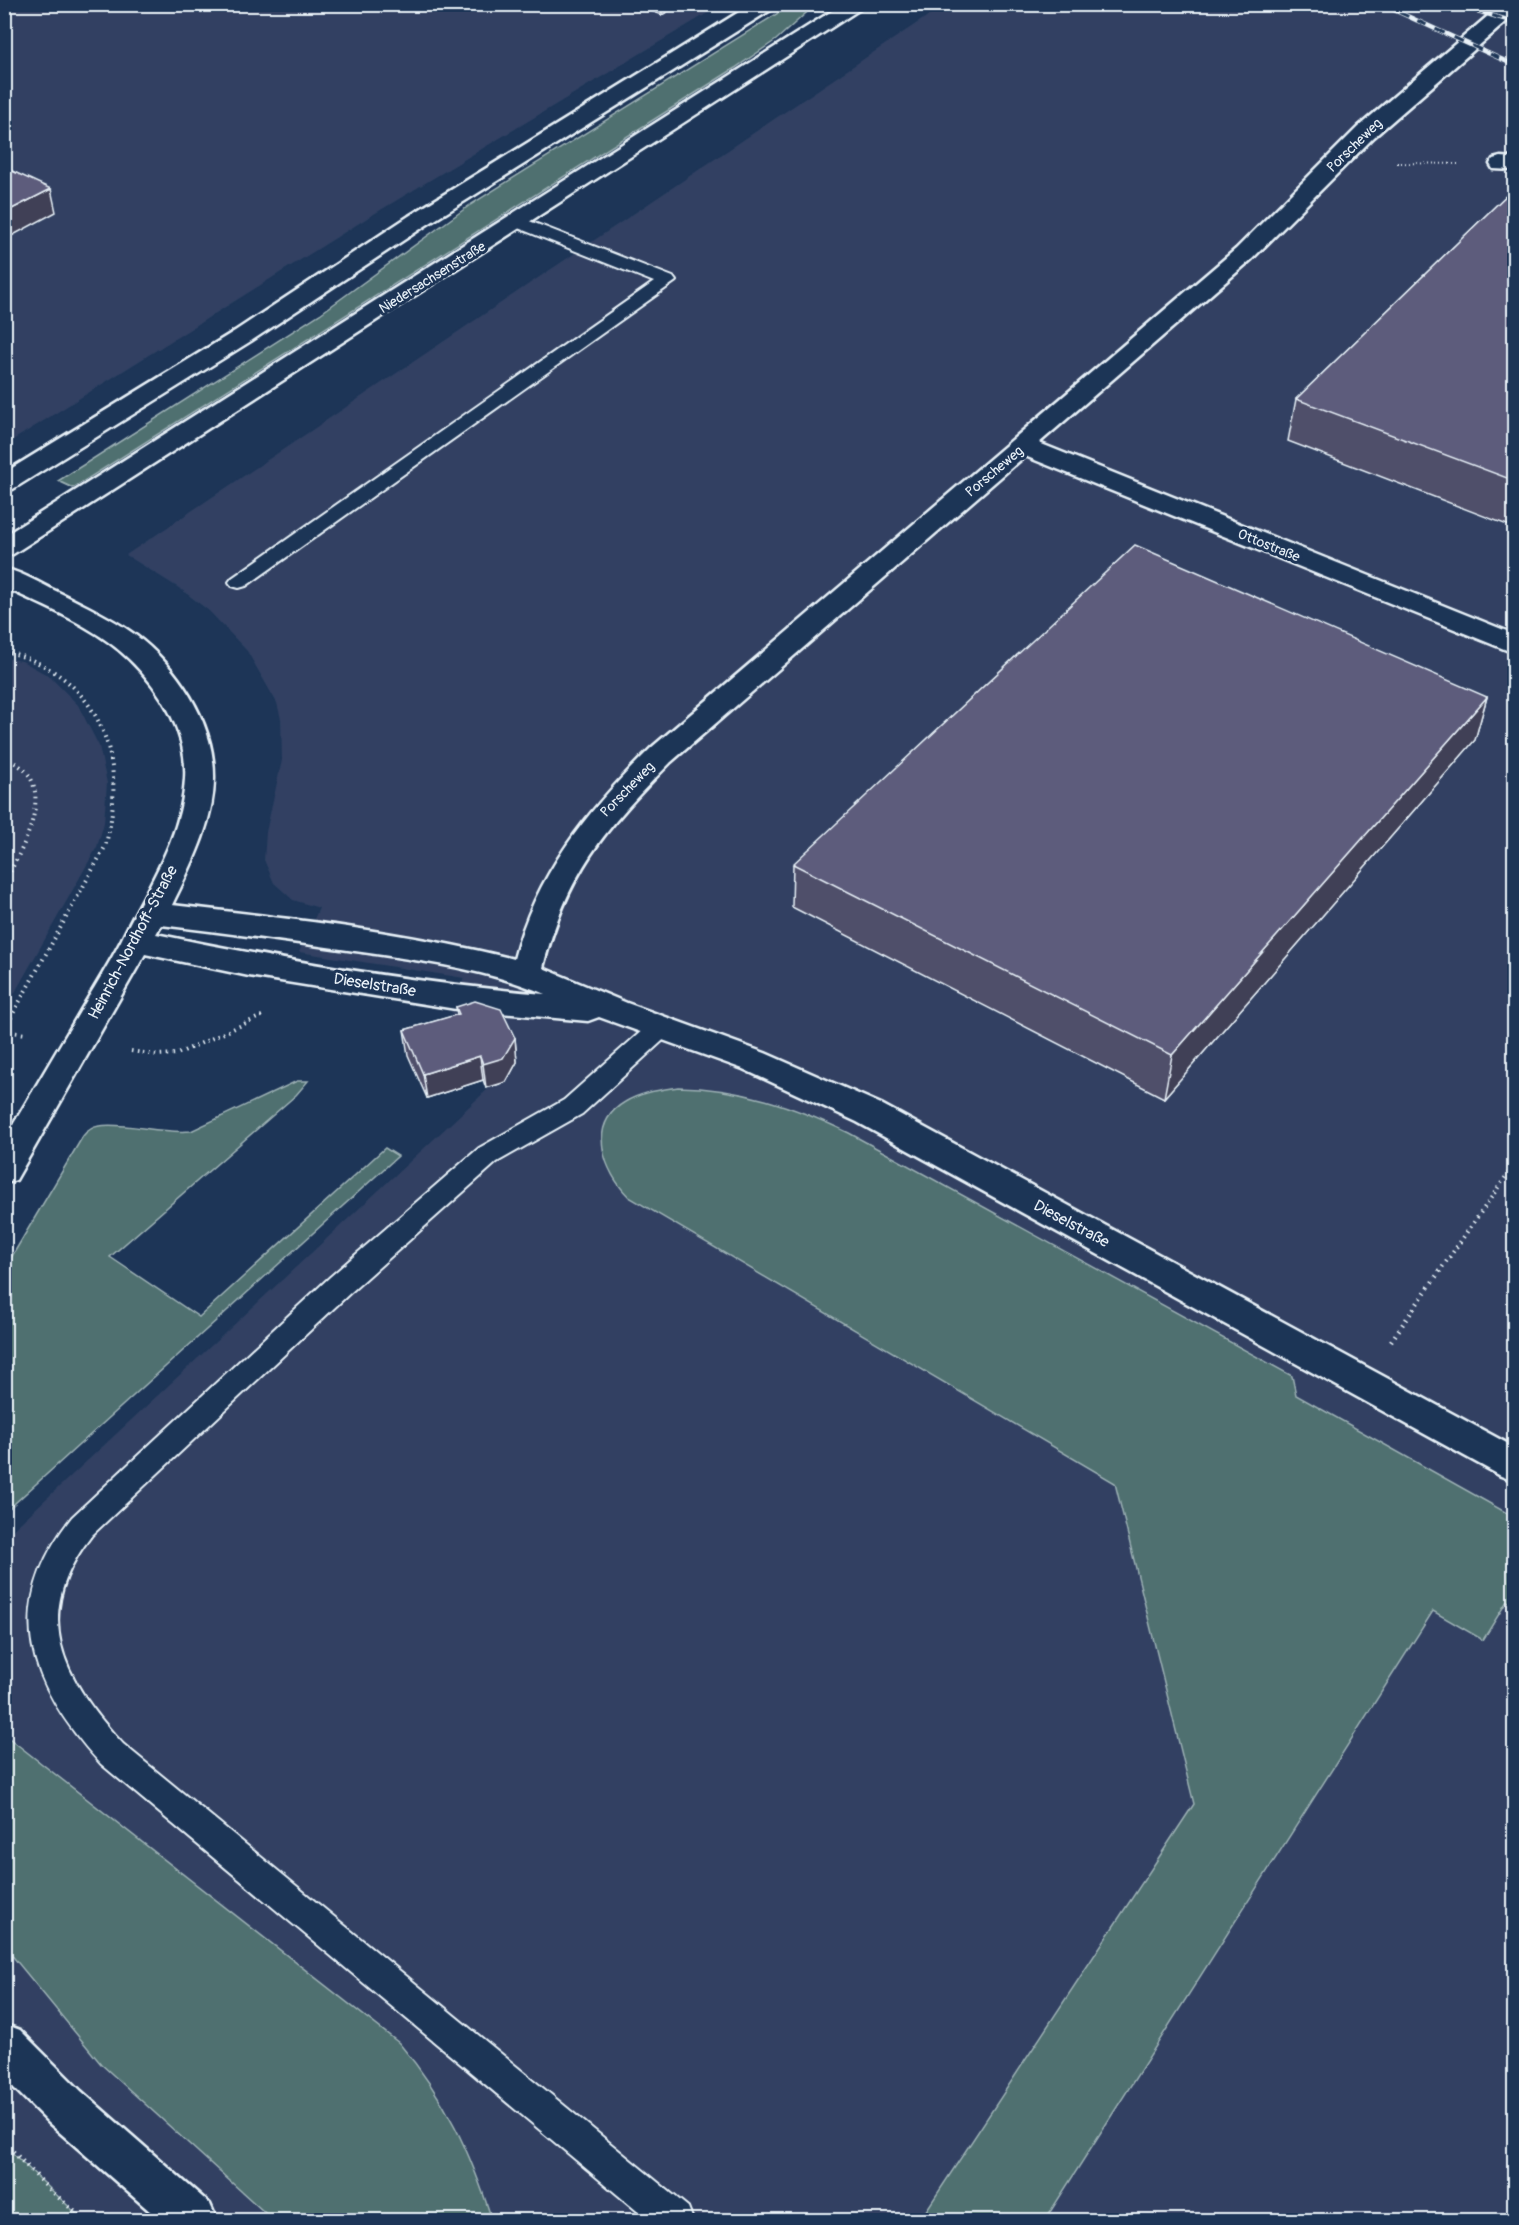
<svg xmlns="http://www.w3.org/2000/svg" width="1519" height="2225" font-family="Pangolin,sans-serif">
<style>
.built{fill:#304162}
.green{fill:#4f7070;stroke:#9cb0b4;stroke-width:1.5}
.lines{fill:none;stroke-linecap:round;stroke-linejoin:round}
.lane-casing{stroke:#e8f1f8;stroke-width:4}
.street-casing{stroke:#e8f1f8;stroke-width:5}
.secondary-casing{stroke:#e8f1f8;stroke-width:5}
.path-far2{stroke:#e8f1f8;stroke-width:2;stroke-dasharray:1 3;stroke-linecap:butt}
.path-far1{stroke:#e8f1f8;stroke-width:4;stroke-dasharray:1.5 4.5;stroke-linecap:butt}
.path{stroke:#e8f1f8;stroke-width:4.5;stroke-dasharray:1.5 5;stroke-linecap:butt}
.lane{fill:#1d3557;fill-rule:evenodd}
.street{fill:#1d3557;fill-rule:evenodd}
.secondary{fill:#1d3557;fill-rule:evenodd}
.rail-casing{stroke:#e8f1f8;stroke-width:4.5}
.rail{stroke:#1d3557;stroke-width:3;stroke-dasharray:10;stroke-linecap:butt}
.wall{fill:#504f6b;stroke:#e8f1f8;stroke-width:1.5}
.shaded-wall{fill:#414057;stroke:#e8f1f8;stroke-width:1.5}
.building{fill:#5d5c7c;stroke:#e8f1f8;stroke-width:1.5}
.labels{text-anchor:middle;stroke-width:6;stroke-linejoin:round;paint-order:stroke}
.far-street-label{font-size:14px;fill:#e8f1f8;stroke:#1d3557}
.street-label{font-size:16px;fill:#e8f1f8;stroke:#1d3557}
</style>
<rect width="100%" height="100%" fill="#1d3557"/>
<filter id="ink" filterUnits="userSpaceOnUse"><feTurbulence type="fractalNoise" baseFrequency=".0167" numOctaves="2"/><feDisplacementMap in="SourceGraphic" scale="12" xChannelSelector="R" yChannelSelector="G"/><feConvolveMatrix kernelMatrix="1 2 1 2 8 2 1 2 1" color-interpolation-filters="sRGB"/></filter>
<g filter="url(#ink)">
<path class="built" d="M5,5h716l-352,212 -364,228z
M944,5h570v2215h-1509v-683l512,-475 -58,-31 -8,-19 13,-34 -165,-26 20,-44 -26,-8 -10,-9 -9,-8 -10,-23 2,-28 16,-72 -1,-41 -4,-16 -30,-52 -38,-40 -27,-21 -56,-35z
M5,658l17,3 27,15 29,29 21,41 8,37 -3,40 -7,24 -92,163z"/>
<path class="green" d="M791,5h24l-39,35 -41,28 -662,420 -15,-7 262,-167 150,-109z
M297,1081h11l-12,14 -186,162 89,60 186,-169 13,8 -393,356v-244l78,-132c4,-5 9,-9 16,-10 26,-4 62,8 92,5z
M678,1087c63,1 115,19 171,46l443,243 4,19 218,122v88l-7,-4 -24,39 -50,-29 -388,609h-125l274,-416 -79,-321 -486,-286c-25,-25 -43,-72 -4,-95 16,-10 35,-12 53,-15z
M5,1735l394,308c47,56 71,108 93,177h-219l-172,-156 -96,-117z
M4,2146h1l78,74h-78z"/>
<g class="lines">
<g class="lane-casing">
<path id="lane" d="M519,217l154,60 3,4 -430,305 -7,2 -7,-2 -3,-4 3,-4 422,-296 -141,-56 -3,-4 3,-4z
M662,1018l9,3 3,6 -3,6 -89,81 -85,48 -147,131 -258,242c-63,80 -30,143 31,209l565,463 5,13h-45l-547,-456c-72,-79 -101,-155 -29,-247l258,-240 149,-129 85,-48 89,-79z"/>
</g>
<g class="street-casing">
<path id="street" d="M1502,4h12v11l-140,122 -122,122 -213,184 475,191v19l-489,-197 -354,306c-66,66 -105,112 -128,206l84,35 138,50 116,51 633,343v34l-13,-5 -644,-354 -114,-53 -144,-52 -11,4 -132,-12 -207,-33 -104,-22 -129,226 -12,4v-44c25,-42 49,-83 74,-125 14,-24 30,-49 43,-74 24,-51 61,-102 64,-162 3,-46 -24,-89 -56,-120 -34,-33 -82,-51 -125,-72v-19c19,5 37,16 54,24 26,13 52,25 76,42 43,32 80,87 80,142 1,44 -23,90 -42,129 114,13 230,26 342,54 22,-86 75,-150 137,-211l585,-499 122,-122zM161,925c69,8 138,18 208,28 60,9 120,17 176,41 -131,-11 -260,-33 -389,-60z
M1501,157l13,1v12l-21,-1 -3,-5 3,-5z
M4,2024l16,6 61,61 129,113 7,16h-57l-111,-97 -45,-45z"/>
</g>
<g class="secondary-casing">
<path id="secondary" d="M752,4h25l-3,4 -349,218 -174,115 -238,148 -9,3v-19l231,-142 174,-115z
M843,4h25l-855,550 -9,2v-20z"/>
</g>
<path class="path-far2" d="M1397,163l64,1"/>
<path class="path-far1" d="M4,651c96,23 126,107 101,196l-101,183
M4,757c11,6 23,11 28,24 13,30 -14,76 -28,102
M4,1031l22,3
M131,1051l26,4 20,-1 87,-39
M1439,1272l75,-107"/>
<path class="path" d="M1391,1341l49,-70
M4,2142l43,45 37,33"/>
<use href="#lane" class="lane"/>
<use href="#street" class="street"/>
<use href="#secondary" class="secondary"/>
<g class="rail-casing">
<path id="rail" d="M1381,4l133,61
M1454,4l60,18"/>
</g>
<use href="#rail" class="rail"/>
</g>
<path class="wall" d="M638,4h35v4l-11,7 -24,-9z
M1515,187v341l-227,-87 8,-42z
M1487,697l-12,43 -311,358 -372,-191 1,-43z
M456,1007l59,31 2,24 -11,20 -20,6 -3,-8 -56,18 -19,-43 -4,-25 53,-15z"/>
<path class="shaded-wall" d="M662,4h11v4l-11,7z
M51,189l5,23 -52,28v-27z
M1487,697l-12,43 -311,358 8,-43z
M515,1038l2,24 -11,20 -20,6 -3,-24z
M480,1056l3,24 -56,18 -4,-24z"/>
<path class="building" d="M10,170l41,19 -47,24v-40z
M1515,187v294l-219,-82z
M1135,545l352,152 -315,358 -379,-191z
M475,1001l26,8 14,29 -12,20 -20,6 -3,-8 -57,18 -19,-44 55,-16 -3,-7z"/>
</g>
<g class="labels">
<g class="far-street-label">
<text transform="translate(1354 145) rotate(-44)" y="5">Porscheweg</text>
<text transform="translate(432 277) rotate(-32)" y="5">Niedersachsenstraße</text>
<text transform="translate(994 471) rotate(-40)" y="5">Porscheweg</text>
<text transform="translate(1269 545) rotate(22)" y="5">Ottostraße</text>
<text transform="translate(627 789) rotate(-46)" y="5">Porscheweg</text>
</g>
<g class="street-label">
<text transform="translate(132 942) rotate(-62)" y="6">Heinrich-Nordhoff-Straße</text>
<text transform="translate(375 984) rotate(9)" y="6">Dieselstraße</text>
<text transform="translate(1072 1223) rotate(28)" y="6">Dieselstraße</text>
</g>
</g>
<rect width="1519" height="2225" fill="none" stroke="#1d3557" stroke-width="24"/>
<rect x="12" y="12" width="1495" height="2201" fill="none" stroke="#e8f1f8" stroke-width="2" filter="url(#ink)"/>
</svg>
